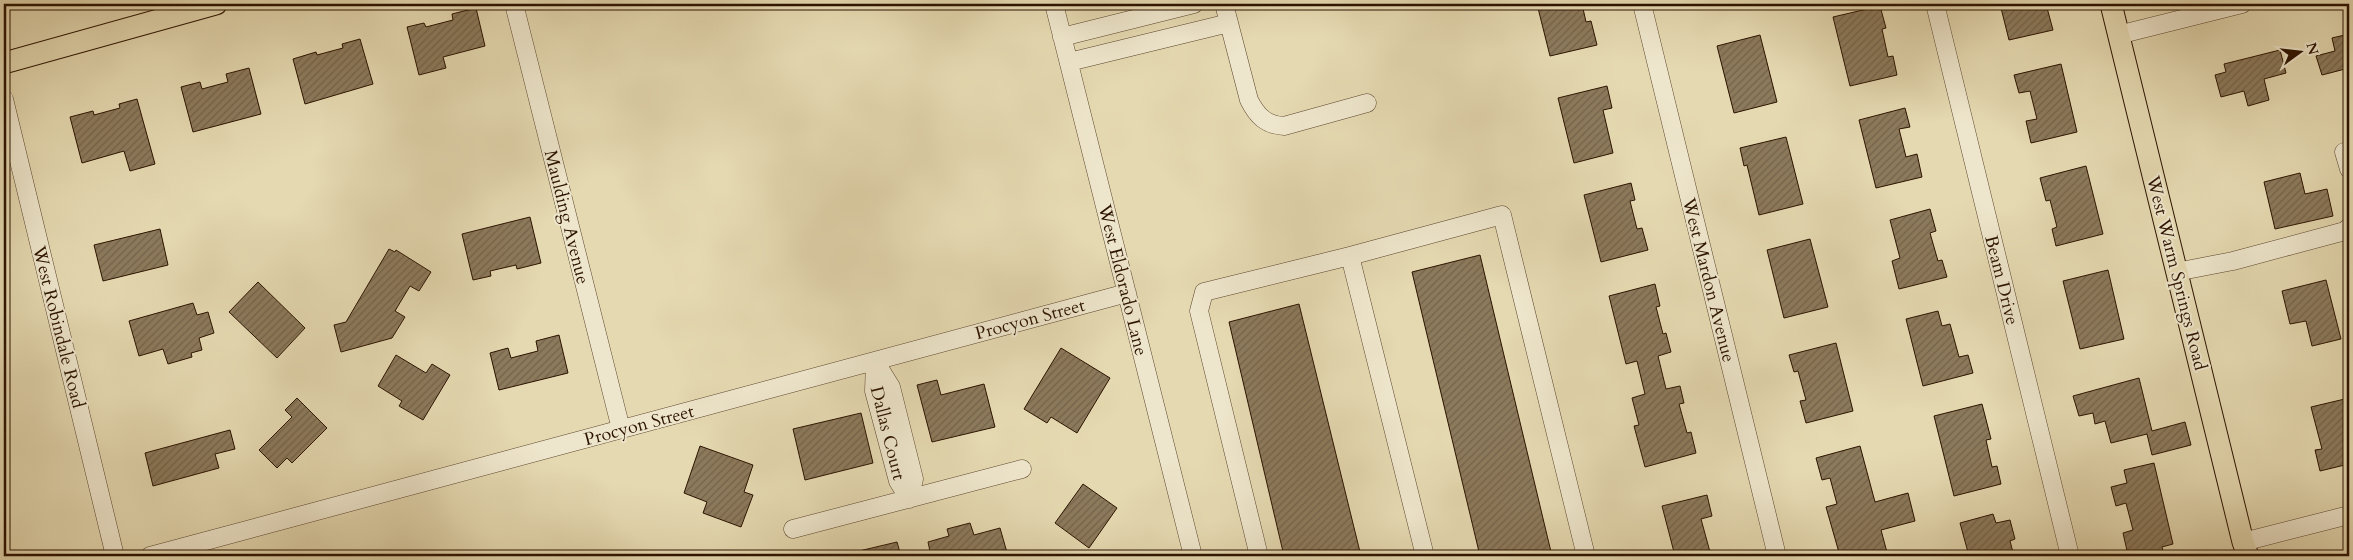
<svg xmlns="http://www.w3.org/2000/svg" width="2353" height="560" font-family="Cardo,serif">
<style>
.building{fill:url(#building-hatch);stroke:#2c1300}
.lines{fill:none;stroke-linecap:round;stroke-linejoin:round}
.minor-casing{stroke:#5a442c;stroke-width:19}
.major-casing{stroke:#2c1300;stroke-width:23}
.minor{stroke:#eee6cc;stroke-width:18}
.major{stroke:#e5d9b1;stroke-width:21}
.labels{text-anchor:middle;stroke-width:4;stroke-linejoin:round;paint-order:stroke}
.street-label{font-size:18px;fill:#2c1300;stroke:#eee6cc}
</style>
<defs>
<pattern id="building-hatch" width="6" height="6" patternUnits="userSpaceOnUse" patternTransform="scale(1.25)"><rect width="6" height="6" fill="#8c7a5c"/><path d="M-1 1l2-2M0 6l6-6M5 7l2-2" fill="none" stroke="#73634a"/></pattern>
</defs>
<rect width="100%" height="100%" fill="#e5d9b1"/>
<filter id="stains"><feTurbulence type="fractalNoise" baseFrequency=".004" numOctaves="4"/><feColorMatrix values="0 0 0 0 .2 0 0 0 0 .09 0 0 0 0 .02 0 0 0 .5 -.17"/></filter>
<radialGradient id="worn" r=".72"><stop offset=".6" stop-color="#630" stop-opacity="0"/><stop offset="1" stop-color="#630" stop-opacity=".3"/></radialGradient>
<path class="building" d="M1537,4h45l4,18 5,-1 6,24 -47,11z
M2000,4h46l7,26 -44,10z
M1880,6l6,22 -4,1 6,28 5,-1 4,19 -47,11 -17,-69z
M476,8l9,38 -42,11 3,11 -27,7 -12,-48 17,-4 2,4 27,-7 -1,-6z
M2349,34v34l-27,7 -6,-19 19,-5 -3,-13z
M1760,35l17,67 -43,11 -17,-67z
M360,39l13,45 -68,20 -12,-45 23,-7 1,3 26,-7 -1,-4z
M2280,50l6,23 -22,6 5,21 -21,6 -4,-15 -23,6 -6,-22 11,-3 -2,-8z
M2061,64l16,68 -46,11 -5,-22 11,-2 -7,-28 -11,2 -5,-18z
M249,68l12,46 -68,18 -12,-45 19,-5 2,7 26,-7 -2,-8z
M1607,86l5,22 -9,2 10,43 -39,10 -16,-65z
M137,99l18,65 -25,7 -6,-20 -42,12 -12,-46 23,-6 1,4 26,-7 -1,-4z
M1905,108l5,19 -11,2 7,28 11,-3 5,23 -46,11 -17,-68z
M1786,137l17,67 -44,11 -12,-50 -3,1 -4,-18z
M2086,166l17,68 -47,12 -4,-17 5,-2 -7,-27 -4,1 -6,-23z
M2300,173l5,21 22,-5 6,27 -58,13 -11,-47z
M1631,183l4,17 -5,1 7,28 5,-1 6,22 -47,12 -17,-67z
M1930,209l6,22 -6,2 8,28 4,-1 5,17 -48,12 -7,-28 8,-3 -10,-38z
M530,217l11,46 -24,6 -1,-4 -26,6 1,5 -18,4 -11,-46z
M160,229l8,36 -65,16 -9,-36z
M1810,239l18,68 -44,11 -17,-68z
M389,249l6,3 1,-2 35,22 -12,19 -9,-5 -15,25 10,6 -13,21 -51,14 -7,-27 12,-3z
M1480,255l72,301h-72l-68,-284z
M2108,270l16,69 -44,10 -17,-68z
M2326,280l15,59 -29,7 -6,-25 -16,3 -8,-33z
M258,282l47,46 -28,30 -48,-46z
M1655,284l5,22 -4,1 7,27 3,-1 5,19 -13,4 8,33 14,-3 4,17 -5,1 8,29 4,-1 5,21 -51,14 -11,-41 5,-1 -7,-27 13,-4 -8,-33 -11,3 -17,-68z
M193,303l4,12 11,-3 6,21 -15,5 3,12 -11,3 1,4 -24,7 -5,-15 -24,7 -10,-35z
M1299,304l62,252h-77l-55,-234z
M1938,311l4,15 8,-2 9,33 9,-2 5,18 -50,13 -17,-67z
M559,335l9,38 -69,17 -9,-37 18,-5 3,10 27,-7 -2,-10z
M1836,343l17,68 -47,12 -6,-22 6,-1 -8,-29 -4,1 -5,-17z
M1061,348l49,30 -33,55 -26,-16 -4,6 -23,-14z
M396,355l30,18 6,-9 18,11 -27,45 -24,-14 3,-5 -24,-15z
M2139,378l13,53 33,-9 6,23 -39,10 -5,-21 -36,9 -6,-22 -10,3 -2,-11 -14,3 -6,-20z
M937,380l4,15 43,-11 11,43 -63,15 -15,-57z
M297,398l30,30 -35,35 -5,-5 -10,10 -18,-18 33,-33 -7,-7z
M2349,398v66l-29,7 -5,-21 7,-1 -11,-42z
M1982,404l9,35 -5,1 6,27 5,-1 4,18 -47,12 -20,-80z
M861,413l12,50 -68,17 -12,-51z
M230,430l5,19 -20,5 4,14 -66,18 -8,-33z
M700,446l53,19 -9,27 9,3 -12,32 -38,-14 4,-11 -23,-9z
M1860,446l15,56 33,-9 7,28 -34,9 7,26h-48l-14,-49 11,-3 -7,-26 -8,2 -6,-22z
M2154,463l19,81 -11,3 2,9h-21l-2,-4 -13,3 -5,-22 10,-3 -7,-27 -10,3 -5,-19 16,-4 -3,-13z
M1083,484l34,24 -28,40 -34,-25z
M1707,495l5,21 -11,3 9,33 -18,4h-17l-13,-50z
M1993,514l3,9 14,-3 5,19 -5,2 4,15h-45l-9,-33z
M970,523l4,12 26,-7 8,28h-77l-3,-14 21,-6 -2,-7z
M897,542l4,14h-41l-1,-5z"/>
<g class="lines">
<g class="minor-casing">
<path id="minor" d="M514,4l107,425
M1054,4l139,552
M1224,4l25,96c8,16 17,25 35,26l83,-23
M1642,4l135,552
M1935,4l135,552
M2118,35l124,-31
M1062,37l132,-33
M1069,62l160,-39
M4,99l111,457
M2344,152l5,17
M1350,256l152,-41 84,341
M2176,272l57,-11 112,-30 4,-4
M875,361l16,26 23,92 -5,20
M875,361l-1,30 24,90 11,18
M793,529l229,-60
M2243,542l106,-27
M150,556l977,-263
M1259,556l-60,-245 5,-19 146,-36 75,300"/>
</g>
<g class="major-casing">
<path id="major" d="M2111,4l132,538 5,14
M4,63l212,-59"/>
</g>
<use href="#minor" class="minor"/>
<use href="#major" class="major"/>
</g>
<g class="labels">
<g class="street-label">
<text transform="translate(567 217) rotate(76)" y="6">Maulding Avenue</text>
<text transform="translate(2177 273) rotate(76)" y="6">West Warm Springs Road</text>
<text transform="translate(1123 280) rotate(76)" y="6">West Eldorado Lane</text>
<text transform="translate(1709 280) rotate(76)" y="6">West Mardon Avenue</text>
<text transform="translate(2002 280) rotate(76)" y="6">Beam Drive</text>
<text transform="translate(1030 319) rotate(-15)" y="6">Procyon Street</text>
<text transform="translate(59 327) rotate(76)" y="6">West Robindale Road</text>
<text transform="translate(639 425) rotate(-15)" y="6">Procyon Street</text>
<text transform="translate(888 433) rotate(76)" y="6">Dallas Court</text>
</g>
</g>
<rect width="2353" height="560" fill="none" stroke="#e5d9b1" stroke-width="20"/>
<rect x="5" y="5" width="2343" height="550" fill="none" stroke="#2c1300" stroke-width="2.5"/>
<rect x="10" y="10" width="2333" height="540" fill="none" stroke="#2c1300"/>
<g transform="translate(2300 52) rotate(75)" stroke="#eee6cc" stroke-width="4" paint-order="stroke">
<path d="M0-4L9 19L0 12L-9 19Z" fill="#2c1300"/>
<text y="-8" font-size="14" font-weight="bold" text-anchor="middle" fill="#2c1300">N</text>
</g>
<rect width="100%" height="100%" filter="url(#stains)"/>
<rect width="100%" height="100%" fill="url(#worn)"/>
</svg>
